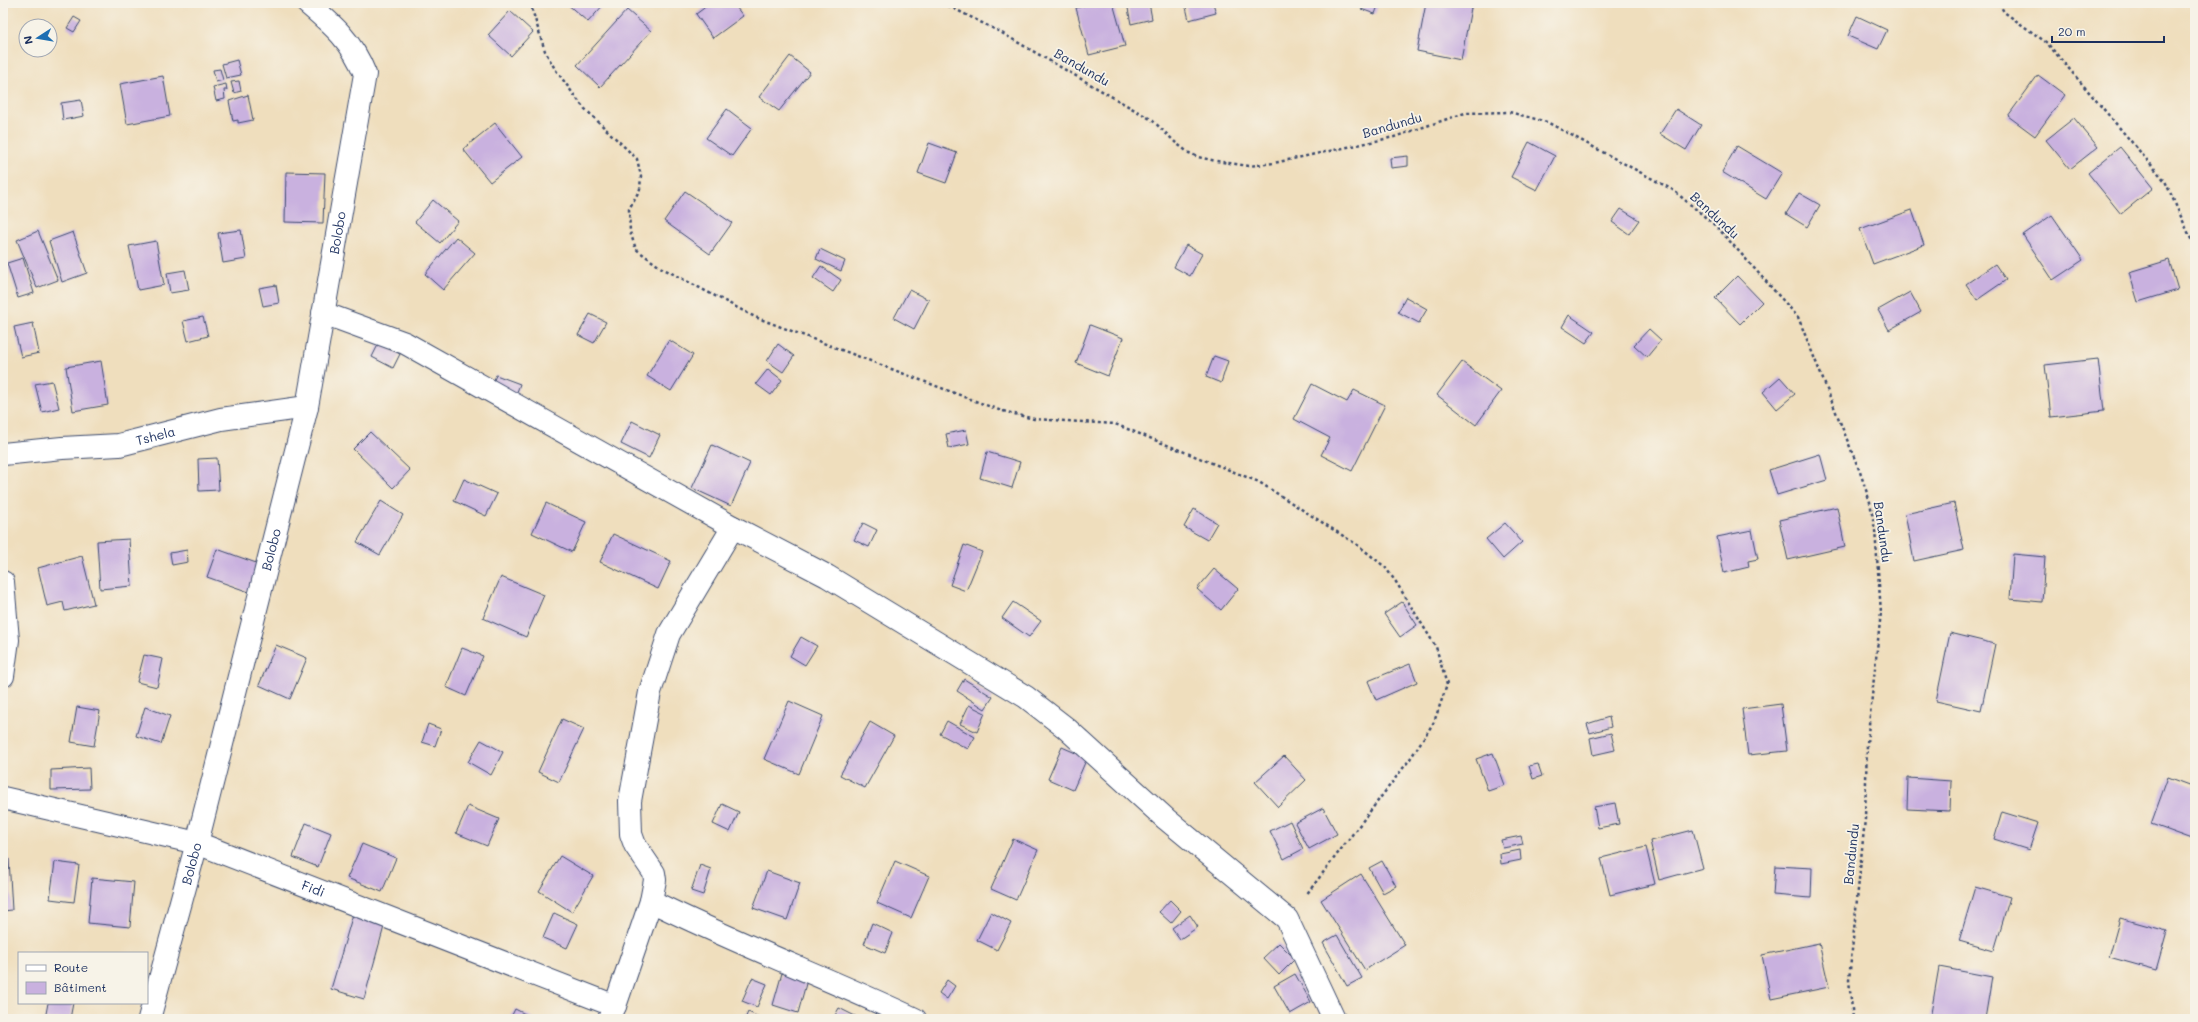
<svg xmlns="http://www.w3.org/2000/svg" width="2198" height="1022" font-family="Mali,sans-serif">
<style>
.building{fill:#c9b1df}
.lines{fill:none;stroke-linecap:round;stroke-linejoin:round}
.minor-casing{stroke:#3b496c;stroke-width:24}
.path{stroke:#3b496c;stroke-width:2.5;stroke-dasharray:3 3;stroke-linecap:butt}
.minor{stroke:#fff;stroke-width:22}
.labels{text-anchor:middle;stroke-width:3.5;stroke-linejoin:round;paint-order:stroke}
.street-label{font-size:13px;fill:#1b2f5e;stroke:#f7f3e8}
</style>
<rect width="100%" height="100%" fill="#f7f3e8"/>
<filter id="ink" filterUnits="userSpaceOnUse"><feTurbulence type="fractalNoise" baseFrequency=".025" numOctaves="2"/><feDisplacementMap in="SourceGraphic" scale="8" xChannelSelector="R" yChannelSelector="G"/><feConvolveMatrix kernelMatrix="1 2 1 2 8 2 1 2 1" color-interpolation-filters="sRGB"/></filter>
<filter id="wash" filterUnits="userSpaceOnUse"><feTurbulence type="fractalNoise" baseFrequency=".012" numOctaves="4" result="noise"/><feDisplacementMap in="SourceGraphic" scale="16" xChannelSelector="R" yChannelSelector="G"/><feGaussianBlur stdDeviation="0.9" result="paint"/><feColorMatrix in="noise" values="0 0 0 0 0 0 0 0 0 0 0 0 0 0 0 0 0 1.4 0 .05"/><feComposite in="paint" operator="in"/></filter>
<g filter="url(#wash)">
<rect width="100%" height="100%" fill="#efdebd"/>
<g id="blocks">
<path class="building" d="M566,3h39l-17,19z
M711,3h22l10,13 -30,22 -17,-24z
M1093,3h20l12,43 -36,9 -13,-47z
M1127,3h22l3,16 -21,5z
M1185,3h28l3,10 -27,7z
M1363,3h16l-4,11 -14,-5z
M1426,3h46l-11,57 -44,-9z
M627,10l24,21 -51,56 -23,-22z
M510,11l23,21 -22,24 -23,-21z
M1857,16l30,14 -9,19 -30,-13z
M74,17l7,4 -7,11 -7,-4z
M790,56l20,16 -31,39 -20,-14z
M237,60l4,15 -15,3 -4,-14z
M220,69l3,11 -7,2 -3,-12z
M2038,75l27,20 -30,41 -27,-20z
M163,76l7,40 -43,8 -7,-40z
M239,81l2,10 -7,2 -3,-11z
M226,84l1,6h-3l1,9 -9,2 -3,-14z
M248,95l5,25 -15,3v-3l-5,1 -4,-20z
M81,100l3,16 -21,4 -2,-17z
M727,109l25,19 -20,28 -26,-18z
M1676,109l25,16 -15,25 -26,-16z
M2074,118l24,29 -28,22 -24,-29z
M495,123l27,34 -32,25 -27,-33z
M1529,142l26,14 -18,34 -26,-13z
M929,143l28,10 -11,30 -28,-10z
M1737,146l45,27 -16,26 -44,-27z
M2120,147l33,41 -32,26 -33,-41z
M1408,156v10l-17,2 -1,-10z
M286,172l39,1 -2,50 -38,-1z
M685,191l47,32 -22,31 -46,-33z
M1799,193l21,12 -13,22 -21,-13z
M433,200l25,21 -18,22 -25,-21z
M1621,209l18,11 -10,14 -17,-12z
M1912,210l12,35 -51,19 -13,-35z
M2052,215l31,45 -30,20 -30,-45z
M241,230l5,29 -23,4 -5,-30z
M38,231l20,49 -21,8 -20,-48z
M73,232l14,41 -25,9 -13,-41z
M456,237l19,16 -32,37 -18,-16z
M156,241l8,44 -26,5 -9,-44z
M1186,245l16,9 -12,22 -16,-9z
M820,249l25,12 -4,10 -25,-12z
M23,258l11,35 -16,5 -11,-35z
M2169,260l9,30 -40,12 -9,-30z
M1995,264l11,16 -29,20 -11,-16z
M821,266l20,14 -8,12 -20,-14z
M185,270l4,20 -19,3 -3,-20z
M1737,276l25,26 -22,22 -25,-26z
M276,285l3,18 -16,3 -4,-18z
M909,290l20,10 -15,29 -20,-11z
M1910,292l11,20 -32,18 -11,-20z
M1406,297l21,12 -8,14 -21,-11z
M590,314l16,8 -12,21 -16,-8z
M1569,315l25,17 -8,11 -24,-16z
M203,317l5,19 -20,5 -5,-20z
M33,323l6,30 -18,4 -7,-30z
M1090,325l33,13 -15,38 -32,-13z
M1649,329l12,11 -14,17 -13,-12z
M669,340l24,15 -22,36 -24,-15z
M379,343l21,11 -7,14 -21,-11z
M778,344l16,12 -11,16 -16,-11z
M1214,356l14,5 -7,22 -15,-6z
M2098,359l6,52 -53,6 -6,-52z
M101,361l7,44 -35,6 -7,-44z
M1462,362l39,29 -25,34 -39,-30z
M768,369l14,11 -11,15 -15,-11z
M496,375l24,9 -6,16 -24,-10z
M1780,377l15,17 -18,15 -14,-17z
M52,381l7,27 -17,4 -7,-28z
M1312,384l35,18 7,-12 31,15 -33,66 -31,-16 9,-17 -36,-19z
M632,421l28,14 -11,23 -28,-14z
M966,430l3,14 -20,4 -3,-14z
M370,432l40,38 -17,18 -40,-39z
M712,445l38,18 -19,43 -39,-18z
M987,452l33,10 -8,26 -32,-10z
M1820,454l7,26 -50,15 -8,-25z
M217,458l2,32 -20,1 -1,-32z
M464,479l33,15 -11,22 -32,-15z
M381,501l22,14 -23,40 -23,-13z
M546,503l40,19 -14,30 -40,-19z
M1954,503l10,47 -50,11 -9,-47z
M1837,507l8,40 -57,13 -9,-40z
M1194,509l23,14 -10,17 -23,-13z
M863,523l14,7 -8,17 -15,-7z
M1505,523l17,19 -19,17 -17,-20z
M1752,530l6,29 -10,2 1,6 -25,6 -7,-36z
M613,534l58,27 -13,28 -58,-27z
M129,539l3,47 -32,3 -3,-48z
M964,545l18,7 -16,39 -16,-6z
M217,549l42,15 -10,28 -42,-15z
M187,550l1,12 -16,3 -2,-12z
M2013,554l32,3 -3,45 -32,-3z
M82,556l12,48 -29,7 -2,-9 -16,4 -9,-38z
M1214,569l24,20 -17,21 -24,-21z
M501,577l43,18 -18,42 -43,-19z
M1013,602l28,19 -12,16 -27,-19z
M1402,602l15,23 -17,12 -16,-23z
M1950,633l45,11 -14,67 -45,-10z
M801,637l16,9 -12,19 -15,-9z
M276,645l31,13 -17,41 -31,-14z
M462,648l21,8 -17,40 -20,-9z
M144,655l19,4 -6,28 -20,-5z
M1410,664l7,18 -41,18 -8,-19z
M964,679l29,18 -8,12 -28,-18z
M789,701l34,15 -24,58 -35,-15z
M1781,704l6,47 -39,4 -6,-46z
M969,705l16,8 -8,19 -17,-8z
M77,707l23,4 -6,35 -23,-4z
M145,707l25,9 -9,28 -25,-8z
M1609,717l2,10 -21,6 -3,-9z
M562,719l22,10 -25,53 -21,-10z
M947,721l28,16 -7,12 -28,-15z
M870,722l24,14 -29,52 -25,-13z
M428,724l13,5 -6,17 -13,-4z
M1611,733l4,17 -22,5 -3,-17z
M481,740l22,12 -12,23 -23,-13z
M1062,747l25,11 -14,32 -25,-11z
M1493,753l12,32 -17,6 -12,-32z
M1284,756l22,24 -28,27 -23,-25z
M1538,764l4,12 -9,3 -4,-13z
M89,768l1,21 -39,1v-20z
M2168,777l27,10v53l-44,-16z
M1908,778l43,3 -1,30 -43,-2z
M1615,803l4,21 -21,4 -4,-21z
M722,804l17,8 -9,20 -17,-8z
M468,806l31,13 -12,27 -31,-13z
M1323,808l14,26 -28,15 -14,-26z
M2002,812l36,11 -9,27 -35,-11z
M1290,821l13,28 -19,10 -14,-28z
M306,823l25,10 -13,34 -25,-10z
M1693,830l10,38 -44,12 -9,-39z
M1521,836l2,8 -20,4 -2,-8z
M1013,839l25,11 -22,50 -25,-11z
M362,844l34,14 -14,34 -35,-14z
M1646,847l9,37 -45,11 -9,-37z
M1520,850l1,10 -20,4 -1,-10z
M560,856l33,20 -21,36 -33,-21z
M3,859h6l3,51 -9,1z
M895,861l34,15 -18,42 -34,-15z
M1382,861l14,25 -13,7 -14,-25z
M55,862l24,3 -5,37 -24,-3z
M700,865l11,4 -8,26 -12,-4z
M1775,866l37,2 -1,30 -38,-3z
M767,871l33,12 -13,37 -34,-12z
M1361,874l44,71 -40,25 -44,-70z
M92,878l42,4 -4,45 -42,-4z
M1975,887l35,10 -16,54 -35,-10z
M1170,900l11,11 -10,12 -12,-11z
M991,912l20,11 -14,27 -20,-10z
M554,913l24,11 -11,24 -24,-10z
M353,914l32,9 -21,76 -33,-10z
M1190,915l8,12 -18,12 -8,-11z
M2120,918l47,13 -11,39 -47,-13z
M872,923l21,10 -8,20 -21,-9z
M1337,935l25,43 -15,8 -24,-43z
M1279,943l16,16 -16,16 -16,-17z
M1819,943l10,44 -58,12 -9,-44z
M1939,967l53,10 -7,42h-55z
M782,973l25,7 -9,33 -25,-8z
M1295,974l16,28 -21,12 -16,-28z
M752,978l15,6 -10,23 -15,-6z
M947,980l8,6 -8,13 -8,-6z
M48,1003h25l-3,16h-25z
M839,1008l22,11h-28z
M515,1009l20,10h-25z
M748,1012l16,7h-19z"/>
</g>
</g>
<g filter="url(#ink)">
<use href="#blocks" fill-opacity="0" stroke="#3b496c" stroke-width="1"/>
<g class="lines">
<g class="minor-casing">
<g id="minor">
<path d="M323,313l82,30 328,184"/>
<path id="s1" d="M3,454l59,-6 57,-3 102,-26 86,-12"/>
<path d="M3,582l5,58 -5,36"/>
<path id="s2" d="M3,798l194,45 418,163"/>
<path d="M651,901l4,-21 -1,-7 -19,-28 -4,-11 -1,-33 20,-109 19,-58 64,-107 94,49 199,121 40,31 100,91 121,100 47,100"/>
<path id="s3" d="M149,1019l48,-176 110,-436 58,-333c-13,-33 -32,-49 -58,-71"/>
<path d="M609,1019l6,-13 36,-105c86,43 177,77 264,118"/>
</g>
</g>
<path class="path" d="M530,3l15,48 10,18 28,38 54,52 4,17 -1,13 -11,20 1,23 6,17 24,18 95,50 244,93 35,9 81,5 144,58 100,64 26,21 11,15 40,65 11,38 -13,37 -24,37 -104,136
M943,3l57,29 152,88 24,23 13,10 9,4 18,4 33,5 25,-3 120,-26 71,-24 44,-1 38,10 126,68 44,37 81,90 62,155 10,30 5,28 6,82 -14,131 -2,76 -16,161 4,39
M1999,3l5,9 43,31 118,138 26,58 4,2"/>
<use href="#minor" class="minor"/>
</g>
</g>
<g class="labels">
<g class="street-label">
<text transform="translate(1082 67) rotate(30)" y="5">Bandundu</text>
<text transform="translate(1392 125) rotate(-16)" y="5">Bandundu</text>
<text transform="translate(1715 215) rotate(43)" y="5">Bandundu</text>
<text dy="5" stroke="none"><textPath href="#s3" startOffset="809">Bolobo</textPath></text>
<text dy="5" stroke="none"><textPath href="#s1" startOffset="154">Tshela</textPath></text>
<text transform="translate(1883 532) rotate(82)" y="5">Bandundu</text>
<text dy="5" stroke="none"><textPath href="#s3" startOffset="485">Bolobo</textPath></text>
<text transform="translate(1851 854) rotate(-84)" y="5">Bandundu</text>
<text dy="5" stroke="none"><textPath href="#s3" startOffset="161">Bolobo</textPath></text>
<text dy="5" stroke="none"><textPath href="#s2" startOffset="324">Fidi</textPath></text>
</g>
</g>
<rect width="2198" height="1022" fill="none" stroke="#f7f3e8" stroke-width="16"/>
<rect x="18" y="952" width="130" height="52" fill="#f7f3e8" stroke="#9fa5b1"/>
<rect x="26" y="965" width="20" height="6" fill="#ffffff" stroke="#9fa5b1"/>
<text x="54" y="972" font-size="12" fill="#1b2f5e">Route</text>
<rect x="26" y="982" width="20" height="12" fill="#c9b1df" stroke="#9fa5b1"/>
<text x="54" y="992" font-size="12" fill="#1b2f5e">Bâtiment</text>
<g transform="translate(38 38) rotate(258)"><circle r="19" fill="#f7f3e8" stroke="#9fa5b1"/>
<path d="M0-3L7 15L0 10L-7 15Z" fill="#1f6fb2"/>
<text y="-6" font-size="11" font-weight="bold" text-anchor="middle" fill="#1b2f5e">N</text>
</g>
<path d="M2052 36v6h112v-6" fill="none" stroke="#1b2f5e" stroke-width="2"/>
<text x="2058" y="36" font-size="12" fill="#1b2f5e" stroke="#f7f3e8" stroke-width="3" paint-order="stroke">20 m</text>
</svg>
